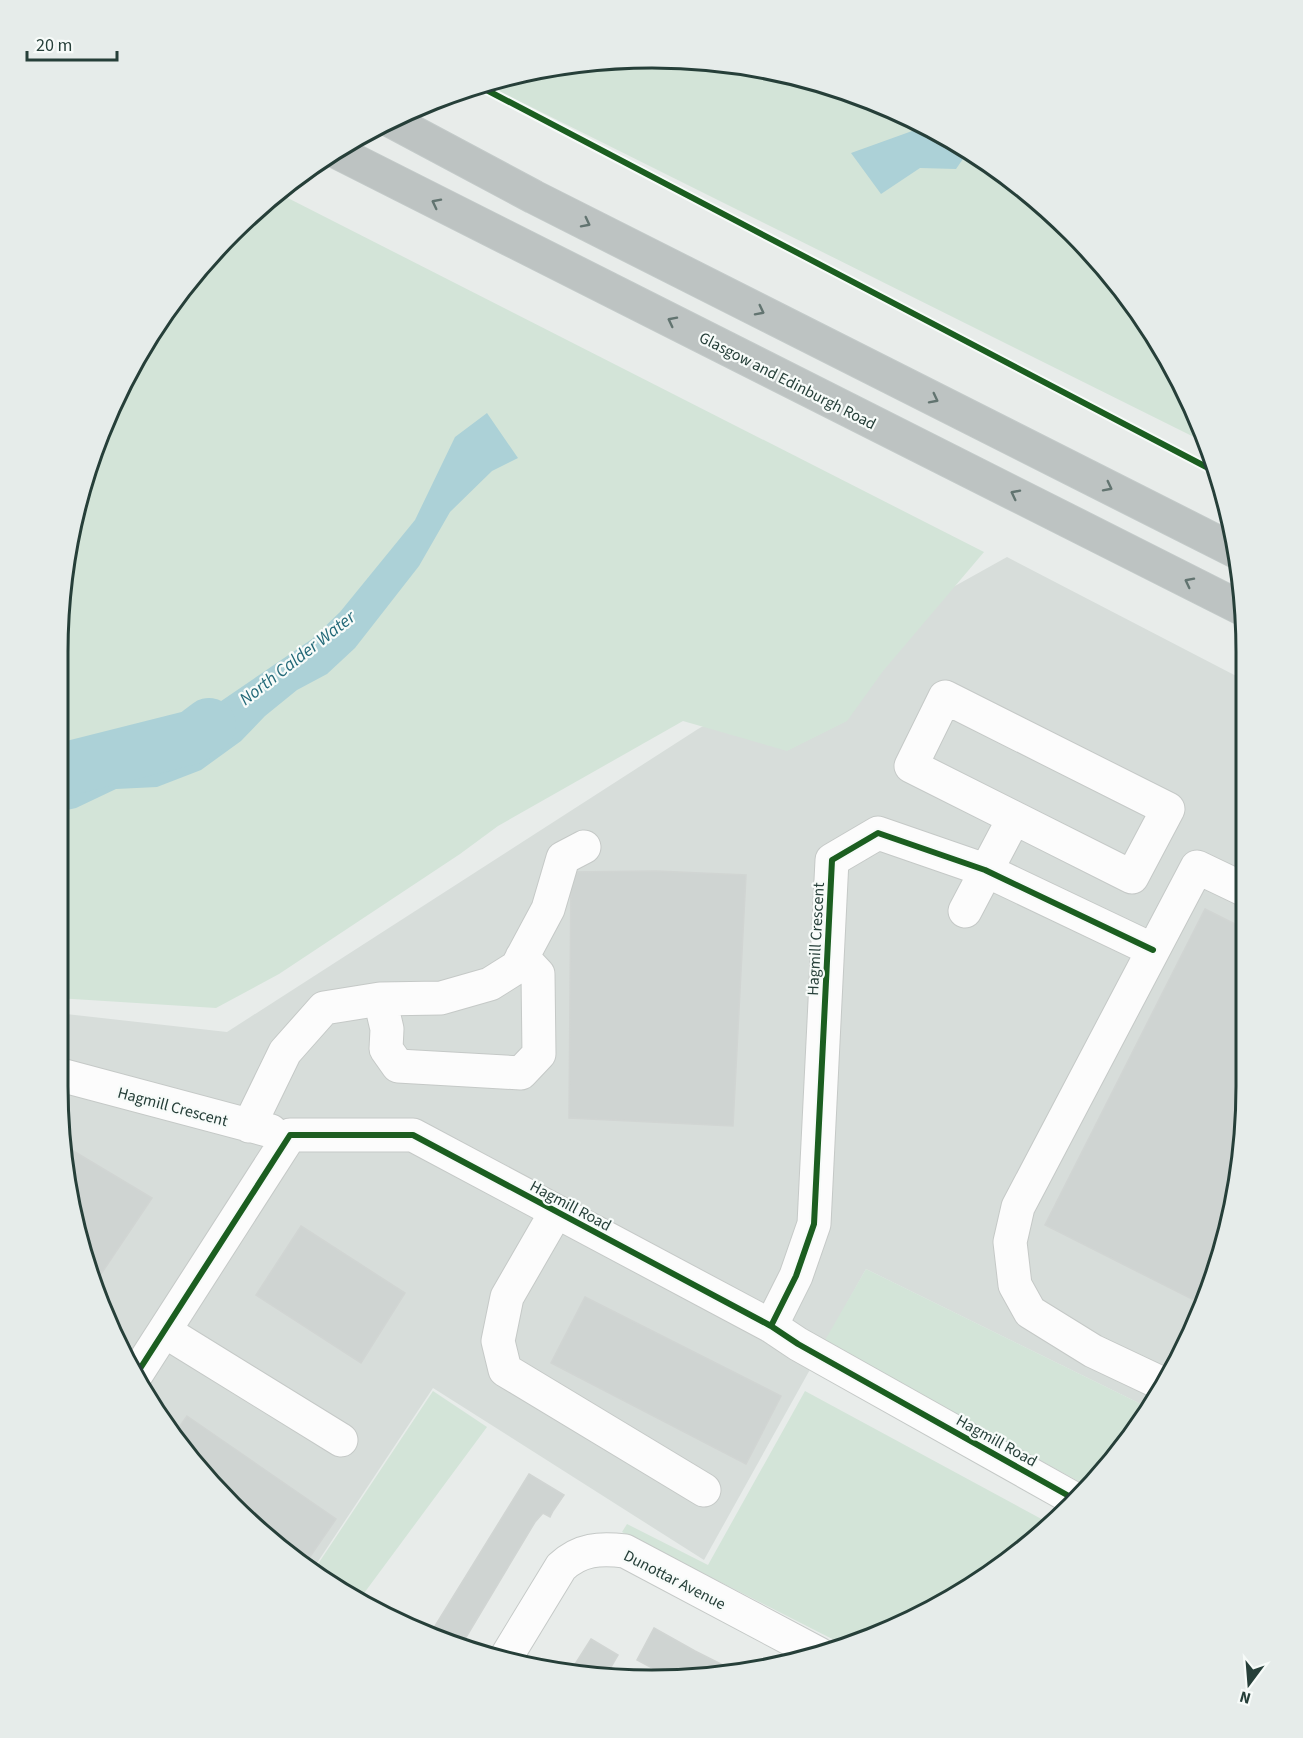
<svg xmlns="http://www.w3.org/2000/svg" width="1303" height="1738" font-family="'Source Sans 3',sans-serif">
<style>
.built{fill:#d7ddda}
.green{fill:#d3e4d8}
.water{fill:#acd1d7}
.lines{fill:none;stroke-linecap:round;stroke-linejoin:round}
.river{stroke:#acd1d7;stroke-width:54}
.building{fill:#cfd4d2;stroke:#d1d5d3;stroke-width:1.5}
.minor-casing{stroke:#c5c9c7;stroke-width:35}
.highway-casing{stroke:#c3cac9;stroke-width:35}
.minor{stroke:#fcfcfc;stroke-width:33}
.highway{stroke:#bdc3c2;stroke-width:33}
.cycleway-casing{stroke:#f7fbf9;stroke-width:10}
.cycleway{stroke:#1b5e20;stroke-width:6}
.oneway{stroke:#627470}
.labels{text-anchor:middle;stroke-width:4.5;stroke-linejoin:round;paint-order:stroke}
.street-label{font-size:16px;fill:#263f39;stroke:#f7fbf9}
.water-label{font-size:18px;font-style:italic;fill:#236978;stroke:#f7fbf9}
.rim{fill:none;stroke:#263f39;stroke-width:3}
</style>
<rect width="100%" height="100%" fill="#e8ecea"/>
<path class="built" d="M1007,557l235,122 3,447 -19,115 -59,142 -18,25 -283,-139 -162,291 -271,-172 -120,181 -54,-36 -79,-84 -43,-65 -60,-143 -20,-154v-74l170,19 471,-303z"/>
<path class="green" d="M613,58l116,4 114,27 106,48 95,68 79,85 78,134 5,19 -723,-360 15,-6z
M276,192l708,360 -101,119 -36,50 -60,30 -104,-30 -185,105 -38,28 -181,120 -63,34 -159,-10 1,-385 19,-115 25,-74 55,-103 74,-90z
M866,1269l283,139 -50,70 -10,9 -265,-145z
M433,1391l54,36 -128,173 -45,-30z
M805,1391l242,131 -5,9 -29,27 -134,78 -33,10 -224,-114 5,-8 81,41z"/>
<path class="water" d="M926,126l23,11 22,16 -6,3 -9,13 -36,-1 -39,26 -30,-41z
M487,413l31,45 -26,13 -42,41 -31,54 -64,82 -28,26 -30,16 -32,26 -24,25 -40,29 -44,17 -41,2 -40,19 -18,4v-28l52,-18 73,-39 129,-88 28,-27 75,-92 40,-83z"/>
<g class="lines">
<path class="river" d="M58,771l135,-34 16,-12"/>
</g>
<path class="building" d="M656,871l90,4 -13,251 -164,-8 2,-246z
M1205,909l38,19 2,198 -19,115 -53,127 -8,-3 33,-63 -153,-77z
M65,1146l87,52 -57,85 -18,-42z
M301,1226l104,67 -44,70 -105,-68z
M585,1297l196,99 -35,68 -195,-101z
M187,1416l149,103 -31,45 -46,-31 -79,-84 -8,-12z
M529,1474l35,21 -11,16 -3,6 -7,-4 -8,9 -73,122 -32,-10z
M654,1628l41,23 44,22 -48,7 -20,-2 -34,-18z
M591,1639l27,16 -11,19 -37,-2z"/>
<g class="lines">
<g class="minor-casing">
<path id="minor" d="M945,697l223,112 -36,68 -221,-111z
M965,911l49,-93
M380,999l7,30 -1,20 12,17 123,7 18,-19 -1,-80 -16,-17
M57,1074l214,57
M249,1126l36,-74 39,-44 56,-9 61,-1 49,-14 27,-17 31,-58 15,-51 21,-11
M556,1212l-49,85 -9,44 7,29 199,120
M771,1326l25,-50 18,-52 18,-364 46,-27 107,37 168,80
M166,1332l175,108
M134,1378l156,-243h123l358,191 27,18 278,156
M1165,1385l-72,-34 -63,-39 -15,-27 -5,-43 8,-35 179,-340 46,22
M505,1659l56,-92c19,-18 39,-19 64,-16l194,103"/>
</g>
<g class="highway-casing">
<path id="highway" d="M388,119l146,78 701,354
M335,151l906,457"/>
</g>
<use href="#minor" class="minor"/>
<use href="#highway" class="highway"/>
<g class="cycleway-casing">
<path id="cycleway" d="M477,85l737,386
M771,1326l25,-50 18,-52 18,-364 46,-27 107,37 168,80
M134,1378l156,-243h123l358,191 27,18 278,156"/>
</g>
<use href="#cycleway" class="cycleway"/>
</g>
<defs><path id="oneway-chevron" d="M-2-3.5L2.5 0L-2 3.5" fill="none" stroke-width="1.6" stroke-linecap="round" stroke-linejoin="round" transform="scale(1.5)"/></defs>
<g class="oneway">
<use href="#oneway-chevron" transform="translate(436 203) rotate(-153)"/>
<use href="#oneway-chevron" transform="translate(586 223) rotate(27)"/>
<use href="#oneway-chevron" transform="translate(760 311) rotate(27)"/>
<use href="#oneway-chevron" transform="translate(672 321) rotate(-153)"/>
<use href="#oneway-chevron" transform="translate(934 399) rotate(27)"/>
<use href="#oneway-chevron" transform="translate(1108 487) rotate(27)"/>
<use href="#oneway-chevron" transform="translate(1015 494) rotate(-153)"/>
<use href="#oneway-chevron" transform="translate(1189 582) rotate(-153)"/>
</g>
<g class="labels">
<g class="street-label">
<text transform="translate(788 380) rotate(27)" y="6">Glasgow and Edinburgh Road</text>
<text transform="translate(815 939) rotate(-87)" y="6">Hagmill Crescent</text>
<text transform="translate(173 1106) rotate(15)" y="6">Hagmill Crescent</text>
<text transform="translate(571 1205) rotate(28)" y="6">Hagmill Road</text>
<text transform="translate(997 1440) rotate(29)" y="6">Hagmill Road</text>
<text transform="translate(675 1579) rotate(27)" y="6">Dunottar Avenue</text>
</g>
<g class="water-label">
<text transform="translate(297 658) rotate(-38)" y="6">North Calder Water</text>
</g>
</g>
<path d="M0 0H1303V1738H0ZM652 68H652A584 584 0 0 1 1236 652V1086A584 584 0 0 1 652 1670H652A584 584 0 0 1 68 1086V652A584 584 0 0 1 652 68Z" fill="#e6ecea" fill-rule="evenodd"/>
<path class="rim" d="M652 68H652A584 584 0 0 1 1236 652V1086A584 584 0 0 1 652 1670H652A584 584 0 0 1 68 1086V652A584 584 0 0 1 652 68Z"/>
<g transform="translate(1249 1684) rotate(196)" stroke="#f7fbf9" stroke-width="4.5" paint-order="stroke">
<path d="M0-4.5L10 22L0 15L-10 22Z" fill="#263f39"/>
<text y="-9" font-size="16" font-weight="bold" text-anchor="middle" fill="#263f39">N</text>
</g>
<path d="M27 51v9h90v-9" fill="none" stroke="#263f39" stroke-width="3"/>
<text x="36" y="51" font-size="18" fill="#263f39" stroke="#f7fbf9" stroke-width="4.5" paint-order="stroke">20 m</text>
</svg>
